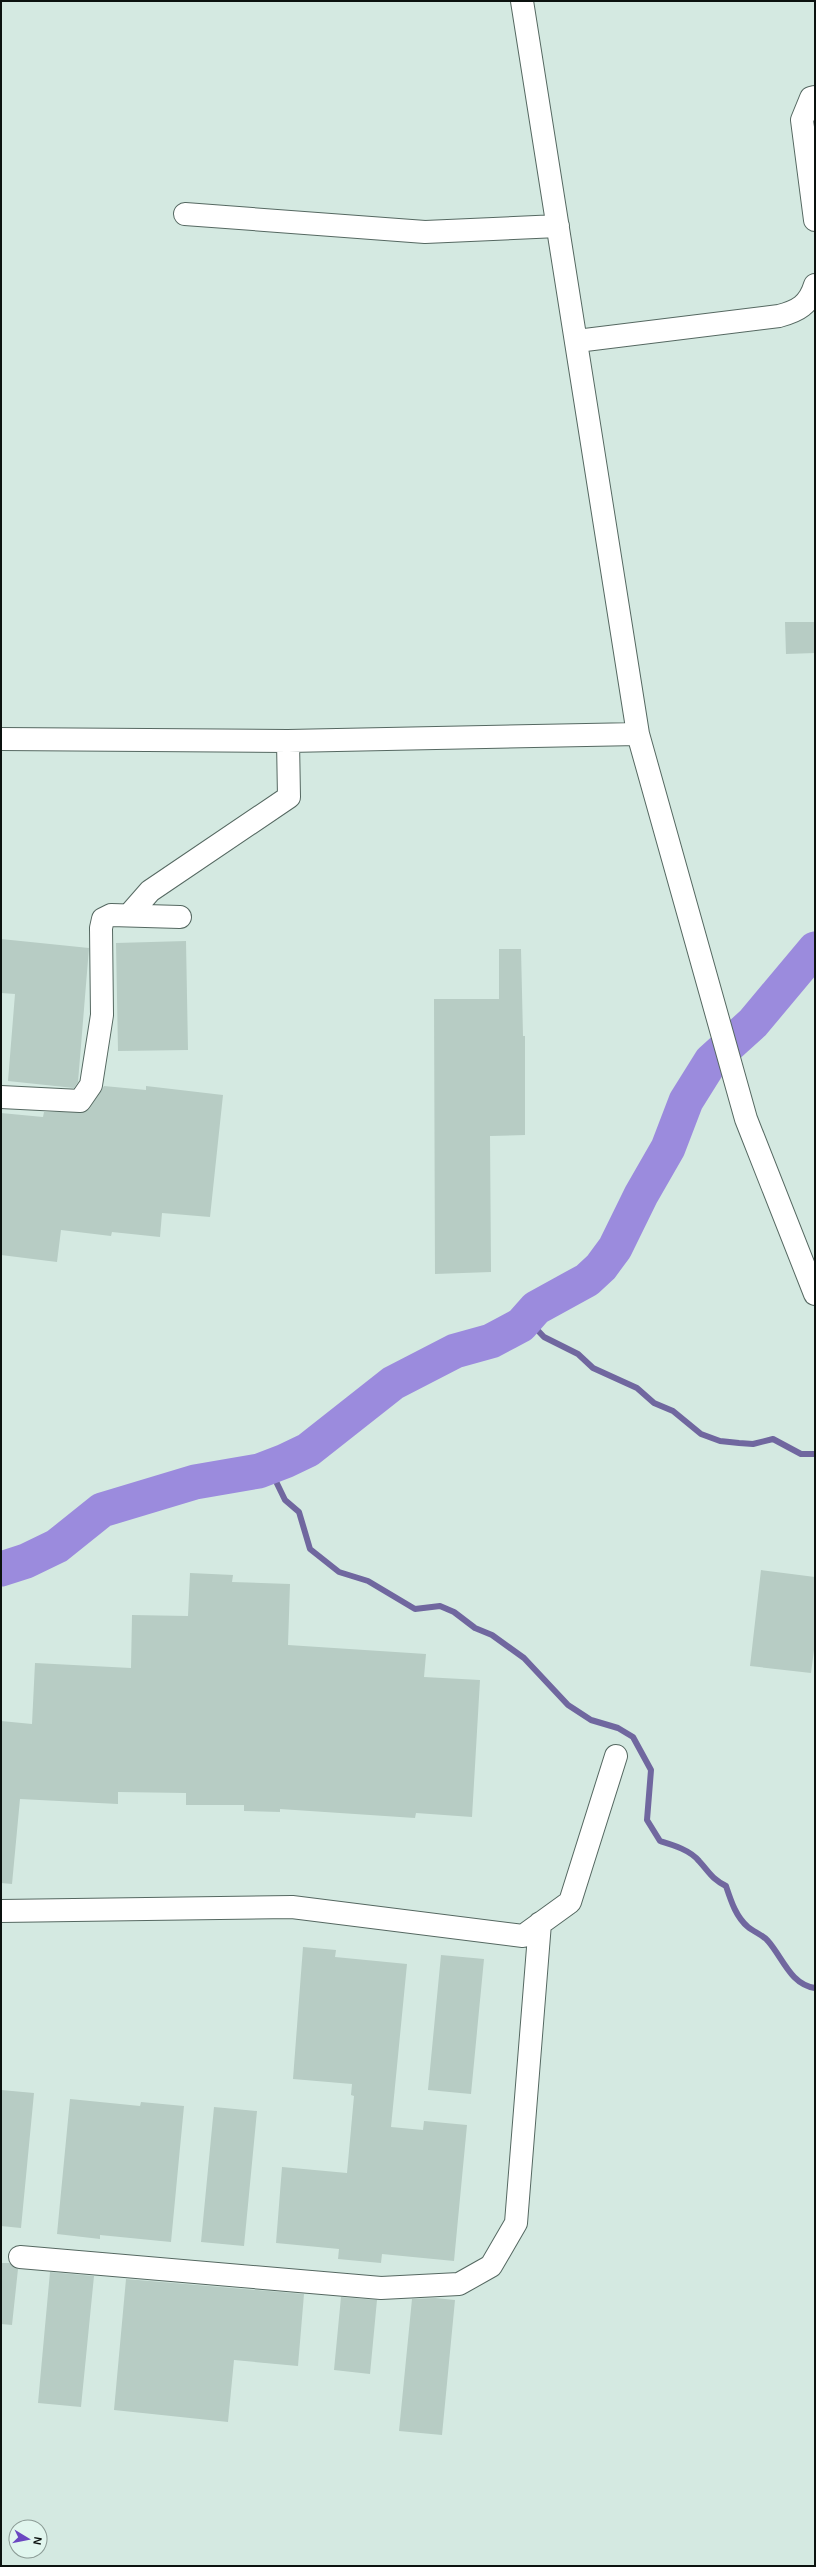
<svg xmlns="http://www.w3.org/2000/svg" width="816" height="2567" font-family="Arial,sans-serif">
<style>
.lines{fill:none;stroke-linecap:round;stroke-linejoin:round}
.stream{stroke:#70679f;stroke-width:6}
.river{stroke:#9b8bdd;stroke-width:35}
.building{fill:#b7ccc4}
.minor-casing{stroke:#556861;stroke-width:24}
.minor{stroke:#fff;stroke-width:22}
</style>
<rect width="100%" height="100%" fill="#d4e9e1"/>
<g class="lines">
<path class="stream" d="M526,1318l18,19 34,17 15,14 44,20 17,15 19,8 28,23 19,7 19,2 14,1 20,-5 28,15h14
M269,1467l16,33 14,12 11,37 29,23 29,9 47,28 25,-3 14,6 21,16 17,7 32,23 44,47 23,15 27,8 15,9 18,33 -4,50 13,21c13,4 30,9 39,20 11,12 12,17 27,25 5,15 10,31 22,41 6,5 15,8 20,14 15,17 22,43 47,47"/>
<path class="river" d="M1,1569l25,-8 31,-15 45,-36 93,-28 64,-11 26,-10 23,-11 85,-67 62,-32 36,-10 17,-9 13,-7 15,-17 51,-28 14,-13 14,-19 26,-53 27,-47 18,-47 25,-40 42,-38 62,-74"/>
</g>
<path class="building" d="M785,622h30v31l-29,1z
M1,939l88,9 -11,134 -4,6 -66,-7 7,-87 -14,-1z
M186,941l2,109 -70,1 -2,-108z
M499,949h22l2,87h2v99l-35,1 1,136 -56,2 -1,-275h65z
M104,1086l42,4v-4l77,9 -13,122 -48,-4 -2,24 -48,-5 -1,4 -50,-6 -4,32 -56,-7v-142l42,4 1,-5h41l5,-4z
M761,1570l54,7v65l-4,31 -61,-7z
M190,1573l43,2 -1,7 58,2 -2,61 138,9 -2,23 56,3 -8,137 -56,-4 -1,5 -135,-9v3l-36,-1v-6h-58v-12l-68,-1v12l-98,-5 -8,85 -11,-1v-162l31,3 3,-61 96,5 1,-53 56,1z
M303,1947l33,3 -1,7 72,7 -16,163 32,3 1,-9 43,4 -13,136 -72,-7 -1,9 -43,-4 1,-10 -63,-6 6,-76 65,6 7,-77 -3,-1 1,-11 -59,-5z
M441,1955l43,4 -13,135 -43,-4z
M1,2090l33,3 -13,135 -20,-2z
M70,2099l70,7 1,-4 43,4 -13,136 -71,-7v4l-43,-5z
M214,2107l43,4 -13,135 -43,-4z
M1,2263h9l8,6 -6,56 -11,-1z
M50,2272l44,4 -13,131 -43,-4z
M126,2279l178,15 -6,72 -64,-6 -6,62 -114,-12z
M341,2297l36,3 -7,74 -36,-4z
M435,2298l20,2 -13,135 -43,-4 13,-132z"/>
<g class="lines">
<g class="minor-casing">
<path id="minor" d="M522,1l116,733 108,385 69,175
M815,97l-4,1 -9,22 13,100
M185,214l240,18 133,-6
M577,341l202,-25c19,-5 30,-11 36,-31
M1,739l287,2 350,-7
M129,915l21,-24 139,-94 -1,-56
M1,1097l79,4 11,-16 11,-70 -1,-87 2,-9 8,-4 69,2
M1,1911l291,-4 231,29 47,-34 46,-146
M20,2257l361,31 78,-4 32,-18 25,-43 24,-300"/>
</g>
<use href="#minor" class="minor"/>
</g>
<rect width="816" height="2567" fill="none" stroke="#0b120f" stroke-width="4"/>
<g transform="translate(28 2539) rotate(100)"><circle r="19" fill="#e1f6ee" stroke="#8b9b95"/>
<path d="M0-3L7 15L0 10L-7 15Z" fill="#6b48c1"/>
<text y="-6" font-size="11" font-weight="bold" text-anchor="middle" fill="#0b120f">N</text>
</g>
</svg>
